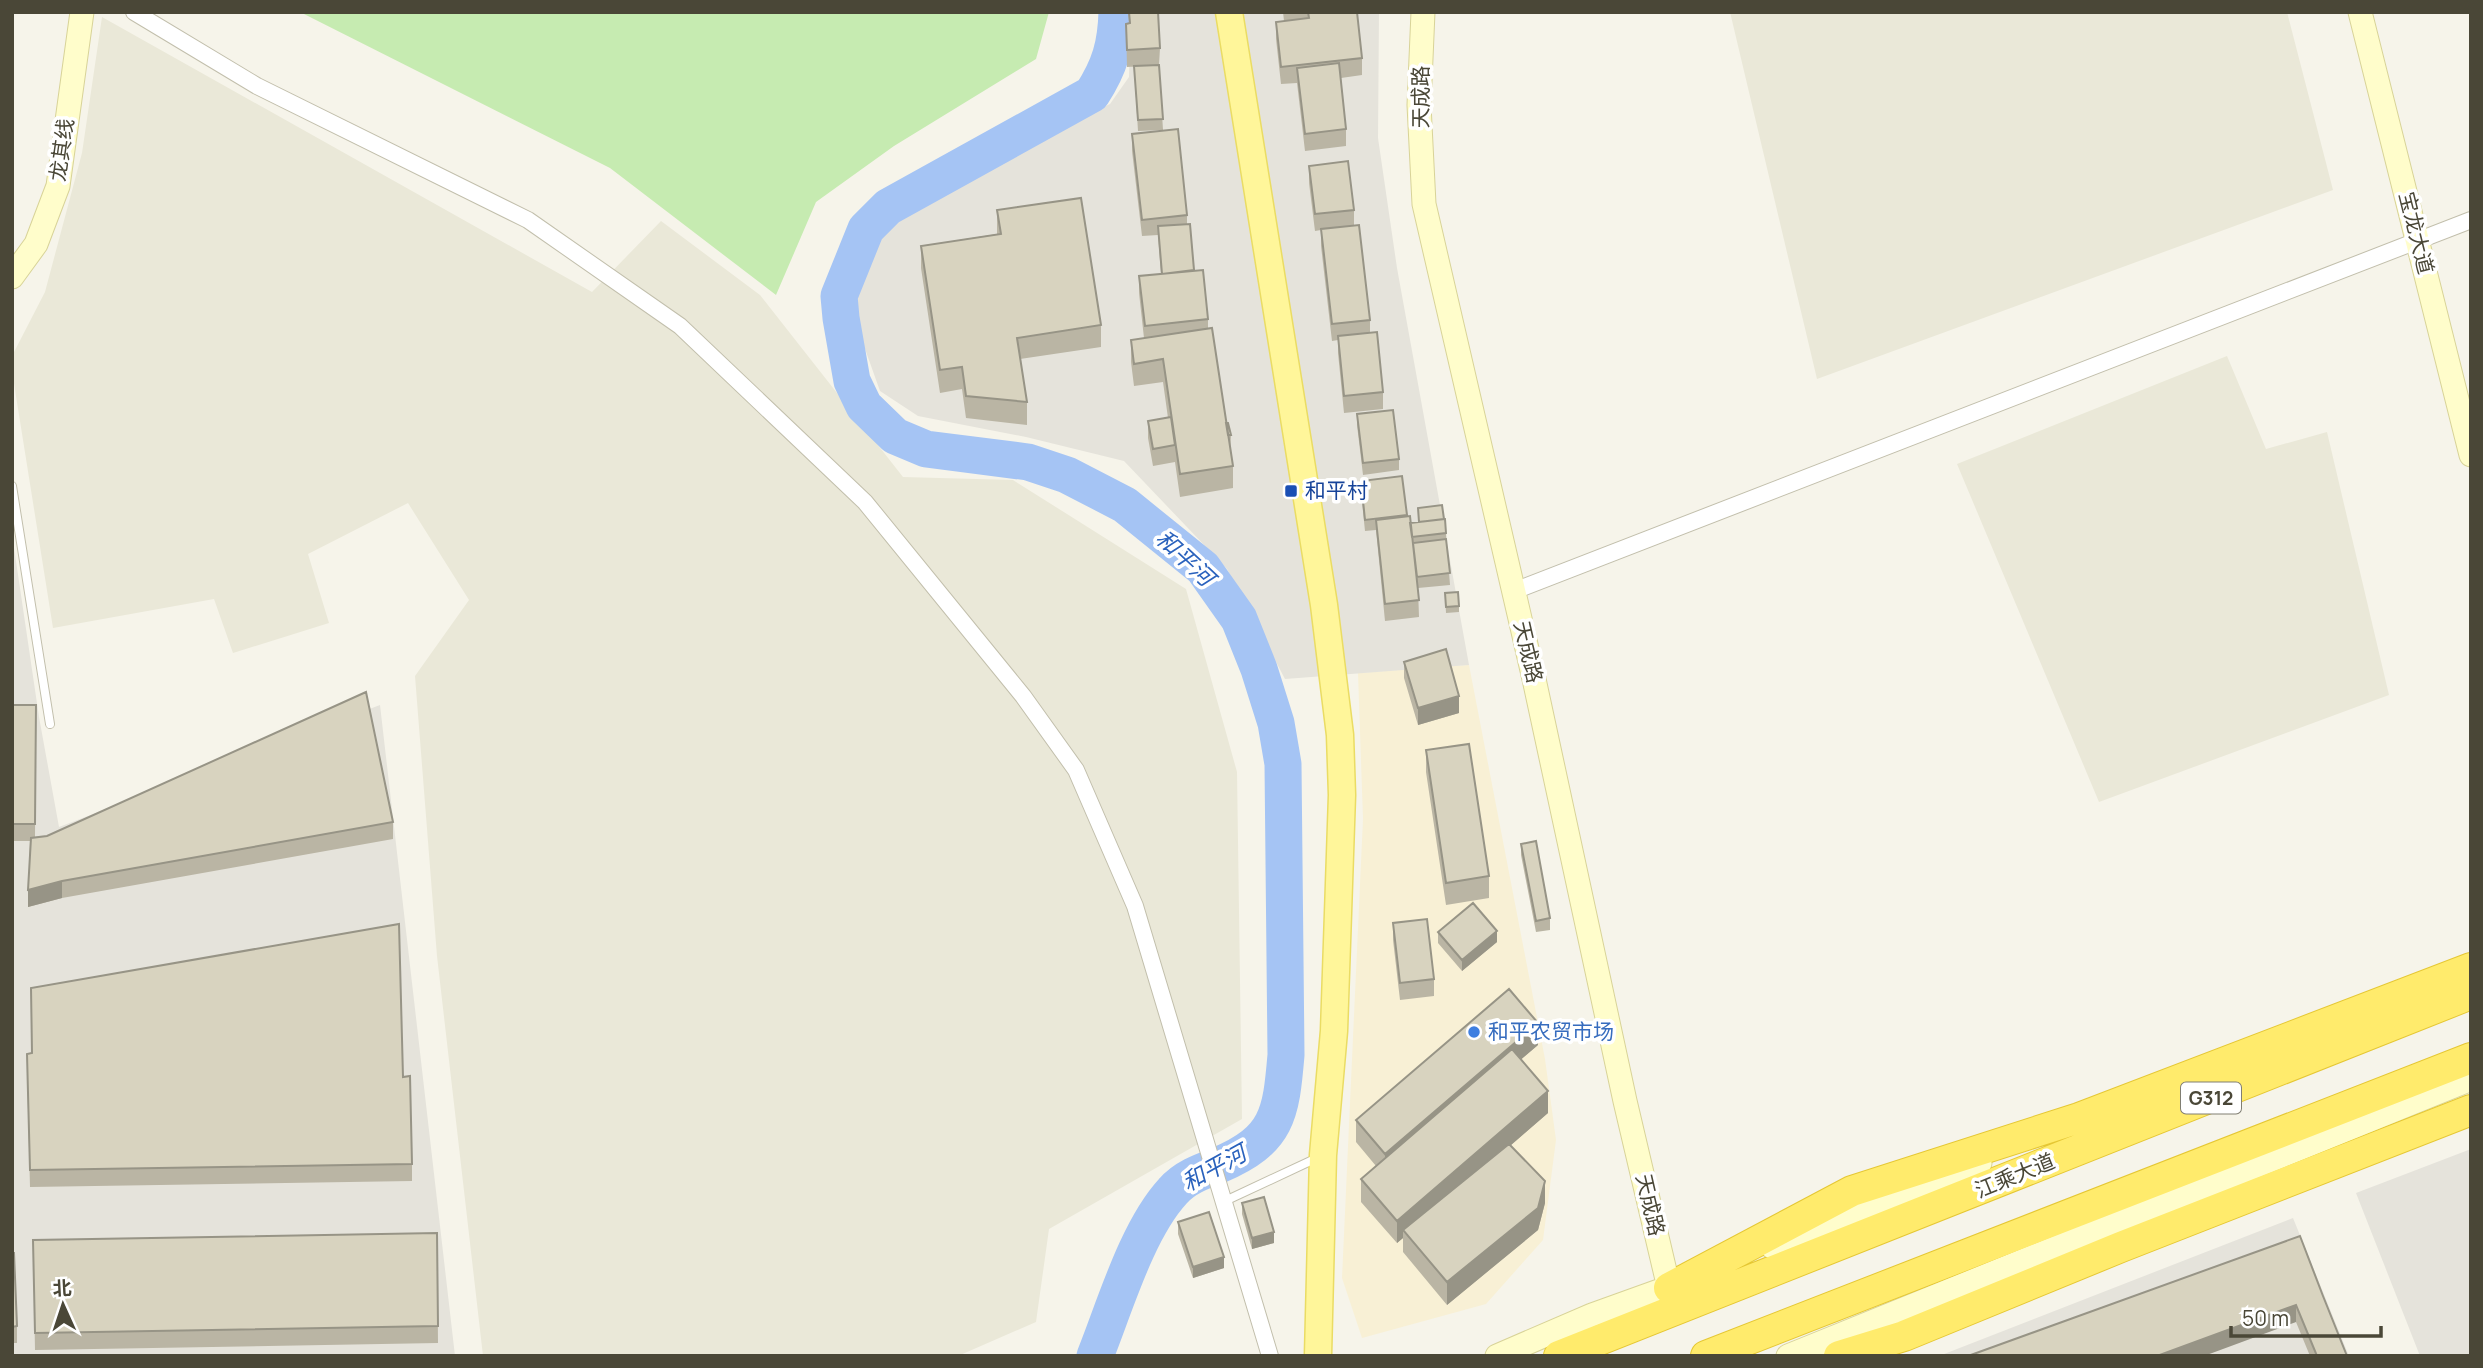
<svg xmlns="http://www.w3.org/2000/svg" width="2483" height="1368" font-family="Manrope,'Noto Sans SC',sans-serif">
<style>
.residential{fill:#eae8d8}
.commercial{fill:#f8f0d5}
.industrial{fill:#e5e3db}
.green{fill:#c6ebb1}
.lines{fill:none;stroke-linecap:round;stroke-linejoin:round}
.river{stroke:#a5c4f4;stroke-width:37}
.lane-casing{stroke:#c2bfac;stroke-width:10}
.street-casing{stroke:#c2bfac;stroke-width:18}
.secondary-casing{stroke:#d8d398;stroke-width:25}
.primary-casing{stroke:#eadc64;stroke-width:29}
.highway-casing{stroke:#e5c734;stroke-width:32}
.lane{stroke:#fff;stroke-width:8}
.street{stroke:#fff;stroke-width:16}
.secondary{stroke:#fffdcb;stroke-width:23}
.primary{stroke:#fff69a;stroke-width:26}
.highway{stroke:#ffeb6c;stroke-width:30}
.wall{fill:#bab5a4}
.shaded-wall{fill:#979486}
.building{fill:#d8d3bf;stroke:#979486;stroke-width:2}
.transit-dot{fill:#1a4fb4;stroke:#fff;stroke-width:2.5}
.shop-dot{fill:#3f7fe0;stroke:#fff;stroke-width:2.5}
.labels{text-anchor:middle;stroke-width:7;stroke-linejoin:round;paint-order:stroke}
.shield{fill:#fff;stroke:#807e73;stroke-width:2}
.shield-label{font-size:19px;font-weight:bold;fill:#4a4737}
.street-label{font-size:21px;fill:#4a4737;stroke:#fff}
.transit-label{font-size:21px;fill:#164399;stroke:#fff;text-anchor:start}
.shop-label{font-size:21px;fill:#366cbe;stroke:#fff;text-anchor:start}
.water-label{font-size:23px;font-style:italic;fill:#2a62bd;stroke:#fff}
</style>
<rect width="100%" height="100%" fill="#f6f4ea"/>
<path class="residential" d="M1730,12h557l46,178 -516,189z
M102,17l490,275 69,-71 99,74 143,182 110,3 173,109 51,183 5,347 -193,110 -13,93 -78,34h-475l-46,-400 -22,-280 54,-76 -61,-97 -100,51 21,69 -96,30 -19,-54 -161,29 -41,-257v-15l33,-64 37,-139z
M2227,356l39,93 61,-17 62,263 -290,107 -142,-338z"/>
<path class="commercial" d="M1469,665l76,394 11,81 -13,100 -57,64 -124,34 -20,-60 21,-459 -5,-146z"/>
<path class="industrial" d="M1131,12h248l-1,126 19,130 72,397 -184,14 -58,-110 -103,-108 -98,-24 -108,-21 -38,-25 -26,-73 11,-70 49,-52 196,-92 19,-27z
M12,534l27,183 20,110 321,-122 75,651h-443z
M2471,1149v207h-51l-64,-163z
M2293,1218l56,138h-410z"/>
<path class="green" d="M300,12h749l-13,47 -142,87 -78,56 -40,93 -166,-127z"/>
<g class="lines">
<path class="river" d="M1095,1356c20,-50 42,-126 78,-165 12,-14 30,-20 46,-26 59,-25 62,-51 67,-110l-3,-291 -7,-41 -17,-54 -20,-50 -36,-51 -78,-63 -58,-30 -39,-13 -102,-13 -31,-13 -31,-30 -12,-25 -11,-63 -2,-22 27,-67 22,-22 204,-113c18,-28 24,-49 25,-82"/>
<g class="lane-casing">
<path id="lane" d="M12,486l38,238
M1225,1201l92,-43"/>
</g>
<g class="street-casing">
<path id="street" d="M134,12l123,74 271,134 152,106 185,176 158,194 53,74 59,136 135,450
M1514,591l957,-371"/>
</g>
<g class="secondary-casing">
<path id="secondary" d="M1423,12l-4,93 5,99 110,475 91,422 44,187
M2360,12l111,443
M12,277l24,-33 22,-58 24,-174
M1772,1247l208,-84
M1497,1356l95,-41 89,-32
M1788,1356l683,-277"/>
</g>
<g class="primary-casing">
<path id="primary" d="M1229,12l95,593 16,130 2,60 -8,236 -11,124 -5,201"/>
</g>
<g class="highway-casing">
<path id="highway" d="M1669,1288l183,-97 227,-73 392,-150
M1559,1356l912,-362
M1706,1356l765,-298
M1839,1356l65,-20 217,-89 350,-137"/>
</g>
<use href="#lane" class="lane"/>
<use href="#street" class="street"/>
<use href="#secondary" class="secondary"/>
<use href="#primary" class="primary"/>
<use href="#highway" class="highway"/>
</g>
<path class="wall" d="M1128,12h30l2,36 -1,17 4,65 -25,1 -4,-65h9l-16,1 -1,-43 3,-1z
M1283,12h74l5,46v17l-21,3 5,51v17l-41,5 -8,-68 -16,1 -5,-45v-17l8,-1z
M1132,134l55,81v9l7,46 14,49v9l18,95 5,12 -1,17 3,14v22l-53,9 -5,-35 -22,4 -5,-28v-17l20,-3 -5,-36 -29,4 -3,-24v-22l13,-2 -5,-45v-17l22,-2 -3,-39 -16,1 -10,-85z
M1309,166l45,44v15l16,95v13l13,59v17l-39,4 -6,-60v-13l-6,1 -11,-95v-16l-6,1 -6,-48z
M997,210l104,115v22l-81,12 7,43v23l-61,-7 -4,-29 -22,4 -19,-125v-22l76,-12z
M1357,414l42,45v11l-36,5 -6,-50z
M1402,476l5,41 3,6 36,10 4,52 -32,3 1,29 -34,4 -9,-91 -11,1 -4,-39v-11z
M1445,593l14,13v6l-13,1z
M1404,662l55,51 -41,12 -14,-47z
M12,705h24l-1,132 358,-15v17l-331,59 -34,9 2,-66h-18z
M1426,750l63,126v22l-43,7 -20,-133z
M1521,844l29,74v12l-14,2 -15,-77z
M1393,923l41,56v17l-34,4 -7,-60z
M1438,932l59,10 -35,29 -24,-28z
M1538,1045l-17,14 27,54 -38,33 35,57 -7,27 -91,75 -44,-53v-14l-6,5 -36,-41v-23l15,-13 -20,-24v-22z
M27,1071l376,6 9,87v17l-382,6z
M1242,1203l32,40 -22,6 -10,-35z
M1178,1222l46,46 -31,10 -15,-44z
M437,1233l1,110 -403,7 -2,-110z
M12,1253l5,73v17h-5z
M2323,1296l24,60h-37l-14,-34 -328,34z"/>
<path class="shaded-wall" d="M1459,696v17l-41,12v-17z
M62,881v17l-34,9v-17z
M1497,931v11l-35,29v-11z
M1538,1023v22l-153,131v-22z
M1548,1091v22l-141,122 -4,-5v8l-6,5v-22z
M1545,1181v22l-7,27 -91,75v-23z
M1274,1232v11l-22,6v-11z
M1224,1257v11l-31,10v-11z
M2296,1305v17l-92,34h-47z"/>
<path class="building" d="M1129,12h29l2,36 -33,2 -1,-26 4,-1z
M1308,12h49l5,46 -81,9 -5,-45 33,-4z
M1339,63l7,66 -41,5 -8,-66z
M1159,65l4,54 -25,1 -4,-54z
M1178,129l9,86 -45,5 -10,-86z
M1348,161l6,49 -39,4 -6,-48z
M1081,198l20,127 -84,13 10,64 -61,-6 -4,-29 -22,3 -19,-124 80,-12 -4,-24z
M1190,224l4,46 -32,4 -4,-48z
M1359,225l11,95 -38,4 -11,-95z
M1203,270l5,49 -63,7 -6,-50z
M1212,328l21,138 -53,8 -17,-115 -29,5 -3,-24z
M1377,332l6,60 -39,4 -6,-60z
M1393,410l6,49 -36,4 -6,-49z
M1171,417l4,28 -22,4 -5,-28z
M1226,423h2l3,12h-3z
M1402,476l5,39 -42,5 -4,-39z
M1442,505l2,14 -25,3 -1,-14z
M1410,516l9,84 -34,4 -9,-84z
M1445,519l1,14 -34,4 -2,-14z
M1446,539l4,34 -33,4 -4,-34z
M1458,592l1,14 -13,1 -1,-14z
M1446,649l13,47 -41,12 -14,-46z
M366,692l27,130 -331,59 -34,9 3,-52 16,-2z
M12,705h24l-1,119h-23z
M1469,744l20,132 -43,7 -20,-133z
M1536,841l14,77 -14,3 -15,-77z
M1473,903l24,28 -35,29 -24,-28z
M1427,919l7,60 -34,4 -7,-60z
M399,924l4,153 7,-1 2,88 -382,6 -3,-116 5,-1 -1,-65z
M1509,989l29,34 -153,131 -29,-34z
M1512,1049l36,42 -151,130 -36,-42z
M1509,1144l36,37 -7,27 -91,74 -44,-52z
M1264,1197l10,35 -22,6 -10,-35z
M1209,1212l15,45 -31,10 -15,-45z
M437,1233l1,93 -403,7 -2,-93z
M2300,1236l23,60 24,60h-30l-21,-51 -139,51h-189z
M12,1253h2l3,73 -5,1z"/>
<rect class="transit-dot" x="1284" y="484" width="14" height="14" rx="3.5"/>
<circle class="shop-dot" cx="1474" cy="1032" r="7"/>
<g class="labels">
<rect class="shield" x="2181" y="1082.5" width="60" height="31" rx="5"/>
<g class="shield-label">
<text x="2211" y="1105">G312</text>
</g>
<g class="street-label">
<text transform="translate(1421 97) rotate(-90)" y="7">天成路</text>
<text transform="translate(62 150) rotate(-82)" y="7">龙其线</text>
<text transform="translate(2416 233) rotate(76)" y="7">宝龙大道</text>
<text transform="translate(1528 652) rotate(77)" y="7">天成路</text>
<text transform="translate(2015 1176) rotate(-22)" y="7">江乘大道</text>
<text transform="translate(1650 1205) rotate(77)" y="7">天成路</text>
</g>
<g class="transit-label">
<text x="1305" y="498">和平村</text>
</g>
<g class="shop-label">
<text x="1488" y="1039">和平农贸市场</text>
</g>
<g class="water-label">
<text transform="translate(1185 558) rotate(43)" y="8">和平河</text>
<text transform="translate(1214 1168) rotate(-29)" y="8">和平河</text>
</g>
</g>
<rect width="2483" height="1368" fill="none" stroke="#4a4737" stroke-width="28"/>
<g transform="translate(63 1305) rotate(357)" stroke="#ffffff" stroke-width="5" paint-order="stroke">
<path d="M0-5L12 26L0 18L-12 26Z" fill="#4a4737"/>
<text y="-10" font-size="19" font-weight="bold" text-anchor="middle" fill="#4a4737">北</text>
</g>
<path d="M2231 1326v10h150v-10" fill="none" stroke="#4a4737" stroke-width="3.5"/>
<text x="2242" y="1326" font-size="21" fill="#4a4737" stroke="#ffffff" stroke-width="5" paint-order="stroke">50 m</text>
</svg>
